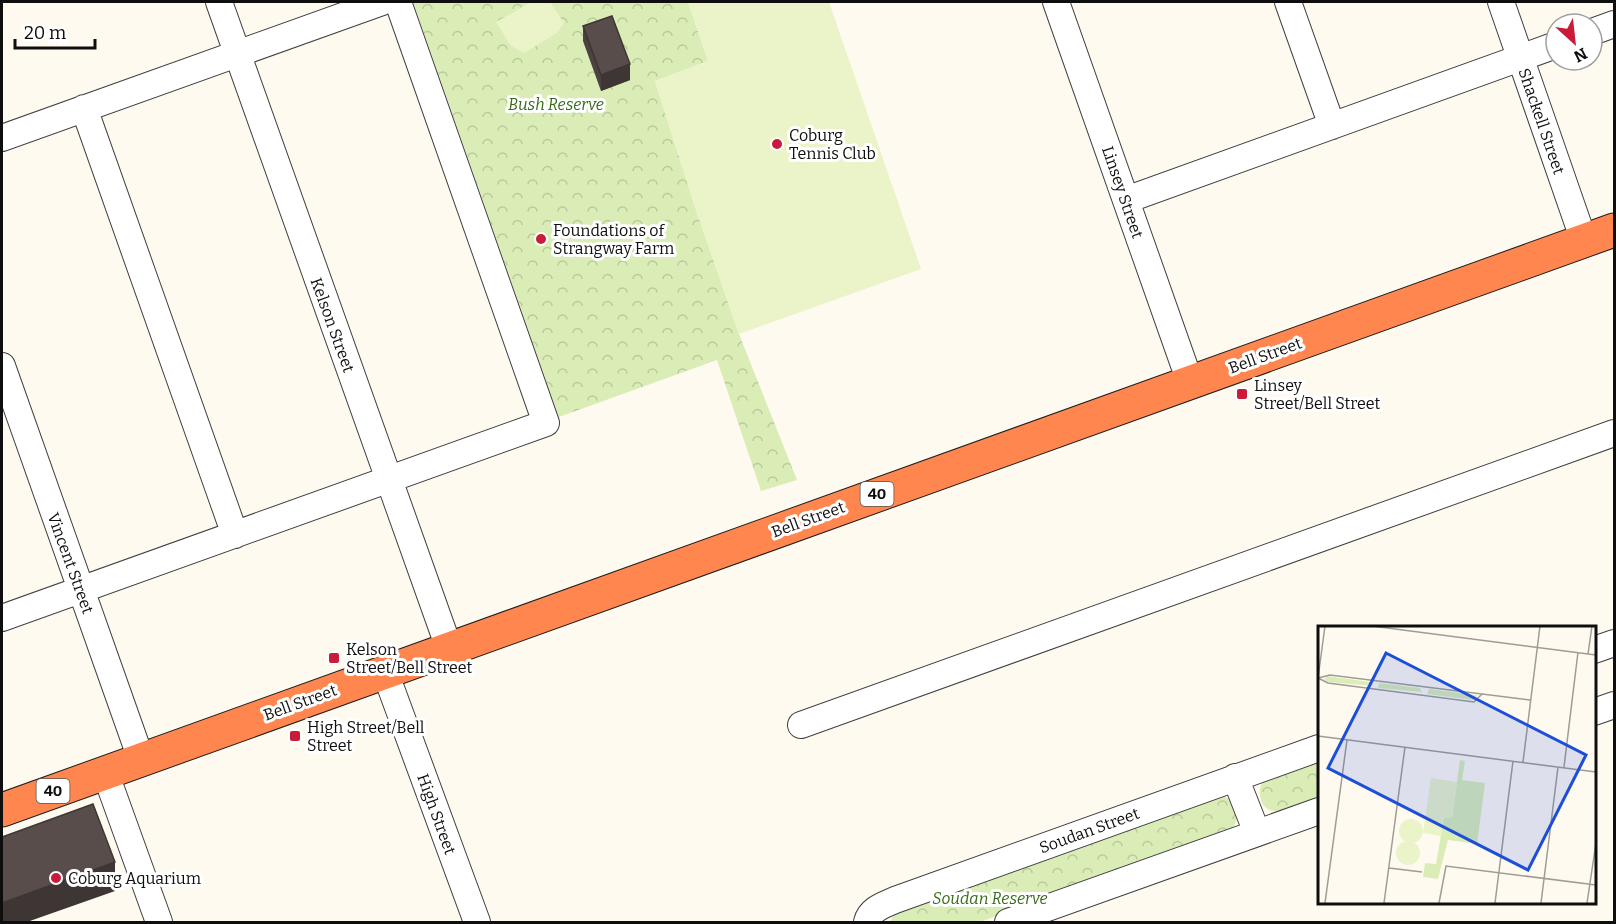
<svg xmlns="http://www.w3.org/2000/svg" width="1616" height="924" font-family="Bitter,serif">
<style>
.park{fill:url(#park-crowns)}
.pitch{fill:#ebf3c8}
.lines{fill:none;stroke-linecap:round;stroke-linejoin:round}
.minor-casing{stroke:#414141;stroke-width:28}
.highway-casing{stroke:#1f1f1f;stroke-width:35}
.minor{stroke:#fff;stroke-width:26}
.highway{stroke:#ff864e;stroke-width:33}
.wall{fill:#4c4240}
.shaded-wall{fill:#3e3634}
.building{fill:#584d4a;stroke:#3e3634;stroke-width:1.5}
.poi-dot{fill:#ca1b3b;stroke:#fff;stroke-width:2}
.labels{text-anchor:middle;stroke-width:6;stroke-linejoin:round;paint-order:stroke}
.shield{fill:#fff;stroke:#565656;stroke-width:1.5}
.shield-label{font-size:15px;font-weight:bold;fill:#0e0e0e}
.park-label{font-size:16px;font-style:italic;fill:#366c19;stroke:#fff}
.street-label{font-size:16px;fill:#0e0e0e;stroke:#fff}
.poi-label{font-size:16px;fill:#0e0e0e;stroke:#fff;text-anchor:start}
.inset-road{fill:none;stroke:#9f9c96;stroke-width:1.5}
.view{fill:#1d4ed8;fill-opacity:0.15;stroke:#1d4ed8;stroke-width:3}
.inset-edge{fill:none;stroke:#0e0e0e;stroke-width:3}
</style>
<defs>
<pattern id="park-crowns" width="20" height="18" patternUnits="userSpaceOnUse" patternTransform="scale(1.5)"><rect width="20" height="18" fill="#daedb6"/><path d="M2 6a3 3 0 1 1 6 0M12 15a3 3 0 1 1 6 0" fill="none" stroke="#baca9b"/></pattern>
</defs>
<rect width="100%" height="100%" fill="#fffaf0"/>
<path class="park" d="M413,2h275l20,59 -53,20 40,126 44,127 58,146 -36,11 -44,-131 -158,57z
M1319,760v39c-17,6 -56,26 -59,-4 -1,-6 1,-12 6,-16 7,-6 42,-16 53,-19z
M1217,797c3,0 7,-1 10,1 12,4 13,23 5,30 -2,3 -5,4 -8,6l-244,88h-90l3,-6 11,-8z"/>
<path class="pitch" d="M531,2h19l14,21 -7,10 -33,20 -13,-7 -15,-24z
M688,2h141l92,267 -182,65 -44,-127 -40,-126 53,-20z"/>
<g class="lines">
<g class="minor-casing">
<path id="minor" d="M219,2l230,646
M1056,2l134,380
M1288,2l44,124
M1501,2l83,239
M1592,32l22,-8
M84,108l151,427
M2,138l380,-136
M1126,200l430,-155
M2,366l139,393
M2,618l544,-195 -148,-421
M1594,650l20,-7
M385,672l92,250
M1594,712l20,-7
M801,725l813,-292
M105,772l54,150
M1235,777l22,56
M867,922c3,-13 17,-17 28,-22l424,-152
M1008,922l311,-111"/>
</g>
<g class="highway-casing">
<path id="highway" d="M2,810l1612,-580"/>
</g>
<use href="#minor" class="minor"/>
<use href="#highway" class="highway"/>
</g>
<path class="wall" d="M583,26l47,54 -29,11 -18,-50z"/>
<path class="shaded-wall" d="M630,64v16l-29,11v-16z
M115,862v29l-88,31h-25v-19z"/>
<path class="building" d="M612,16l18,48 -29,11 -18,-49z
M93,804l22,58 -113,41v-66z"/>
<g class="poi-dot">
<circle cx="777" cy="144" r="6"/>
<circle cx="541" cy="239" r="6"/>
<rect x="1236" y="388" width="12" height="12" rx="3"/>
<rect x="328" y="652" width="12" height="12" rx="3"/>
<rect x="289" y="730" width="12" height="12" rx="3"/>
<circle cx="56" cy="878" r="6"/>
</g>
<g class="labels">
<g class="shield">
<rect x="860.5" y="482" width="33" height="24" rx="4.5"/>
<rect x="36.5" y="779" width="33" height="24" rx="4.5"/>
</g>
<g class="shield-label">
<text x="877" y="499">40</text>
<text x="53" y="796">40</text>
</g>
<g class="park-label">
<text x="556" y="110">Bush Reserve</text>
<text x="990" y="904">Soudan Reserve</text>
</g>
<g class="street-label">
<text transform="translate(1542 121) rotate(71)" y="6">Shackell Street</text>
<text transform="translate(1123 192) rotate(71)" y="6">Linsey Street</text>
<text transform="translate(333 325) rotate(70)" y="6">Kelson Street</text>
<text transform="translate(1265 355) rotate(-20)" y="6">Bell Street</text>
<text transform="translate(808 519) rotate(-20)" y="6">Bell Street</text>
<text transform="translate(71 563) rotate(70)" y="6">Vincent Street</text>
<text transform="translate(300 702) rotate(-20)" y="6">Bell Street</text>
<text transform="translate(437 814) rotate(70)" y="6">High Street</text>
<text transform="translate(1089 830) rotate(-20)" y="6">Soudan Street</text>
</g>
<g class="poi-label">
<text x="789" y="141">Coburg<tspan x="789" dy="18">Tennis Club</tspan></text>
<text x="553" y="236">Foundations of<tspan x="553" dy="18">Strangway Farm</tspan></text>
<text x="1254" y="391">Linsey<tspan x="1254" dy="18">Street/Bell Street</tspan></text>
<text x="346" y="655">Kelson<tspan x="346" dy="18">Street/Bell Street</tspan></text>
<text x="307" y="733">High Street/Bell<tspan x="307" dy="18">Street</tspan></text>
<text x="68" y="884">Coburg Aquarium</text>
</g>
</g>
<g transform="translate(1318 626)">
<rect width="278" height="278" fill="#fffaf0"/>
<path d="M9,50l43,6 2,4 -42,-4 -6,-2zM61,57l41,5 2,4 -44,-4zM111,63l47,6 1,1 -4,4 -46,-6zM142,134l5,1 -3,19 23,3 -8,61 -29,-4 -10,39 -15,-2 2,-14 11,1 8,-47 8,1z" fill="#daedb6"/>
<path d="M113,152l26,4 -5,36h-8l-3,18 -18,-3zM81 205a12 12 0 1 1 24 0a12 12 0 1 1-24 0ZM78 227a12 12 0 1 1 24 0a12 12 0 1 1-24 0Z" fill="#ebf3c8"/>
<path class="inset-road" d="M54,0l224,29M270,28l4,-28M0,52l12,-3 200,25M0,52l10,5 146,19 8,-8M0,52l7,-52M0,110l278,36M205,136l17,-136M246,141l14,-115M71,242l33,4M7,277l22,-163M66,277l21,-156M121,277l7,-37 150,19M177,277l18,-142M223,277l17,-136M269,277l9,-60"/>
<path class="view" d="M68,27l200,102 -58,115 -200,-102z"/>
<rect width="278" height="278" class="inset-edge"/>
</g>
<rect width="1616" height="924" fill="none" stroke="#0e0e0e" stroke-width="6"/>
<g transform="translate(1574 42) rotate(153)"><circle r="28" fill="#ffffff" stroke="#9f9f9f" stroke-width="1.5"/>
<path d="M0-4.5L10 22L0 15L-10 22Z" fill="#ca1b3b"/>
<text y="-9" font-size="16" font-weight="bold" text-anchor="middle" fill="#0e0e0e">N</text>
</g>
<path d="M15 39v9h80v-9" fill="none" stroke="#0e0e0e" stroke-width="3"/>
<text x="24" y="39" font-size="18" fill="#0e0e0e" stroke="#ffffff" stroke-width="4.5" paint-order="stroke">20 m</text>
</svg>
